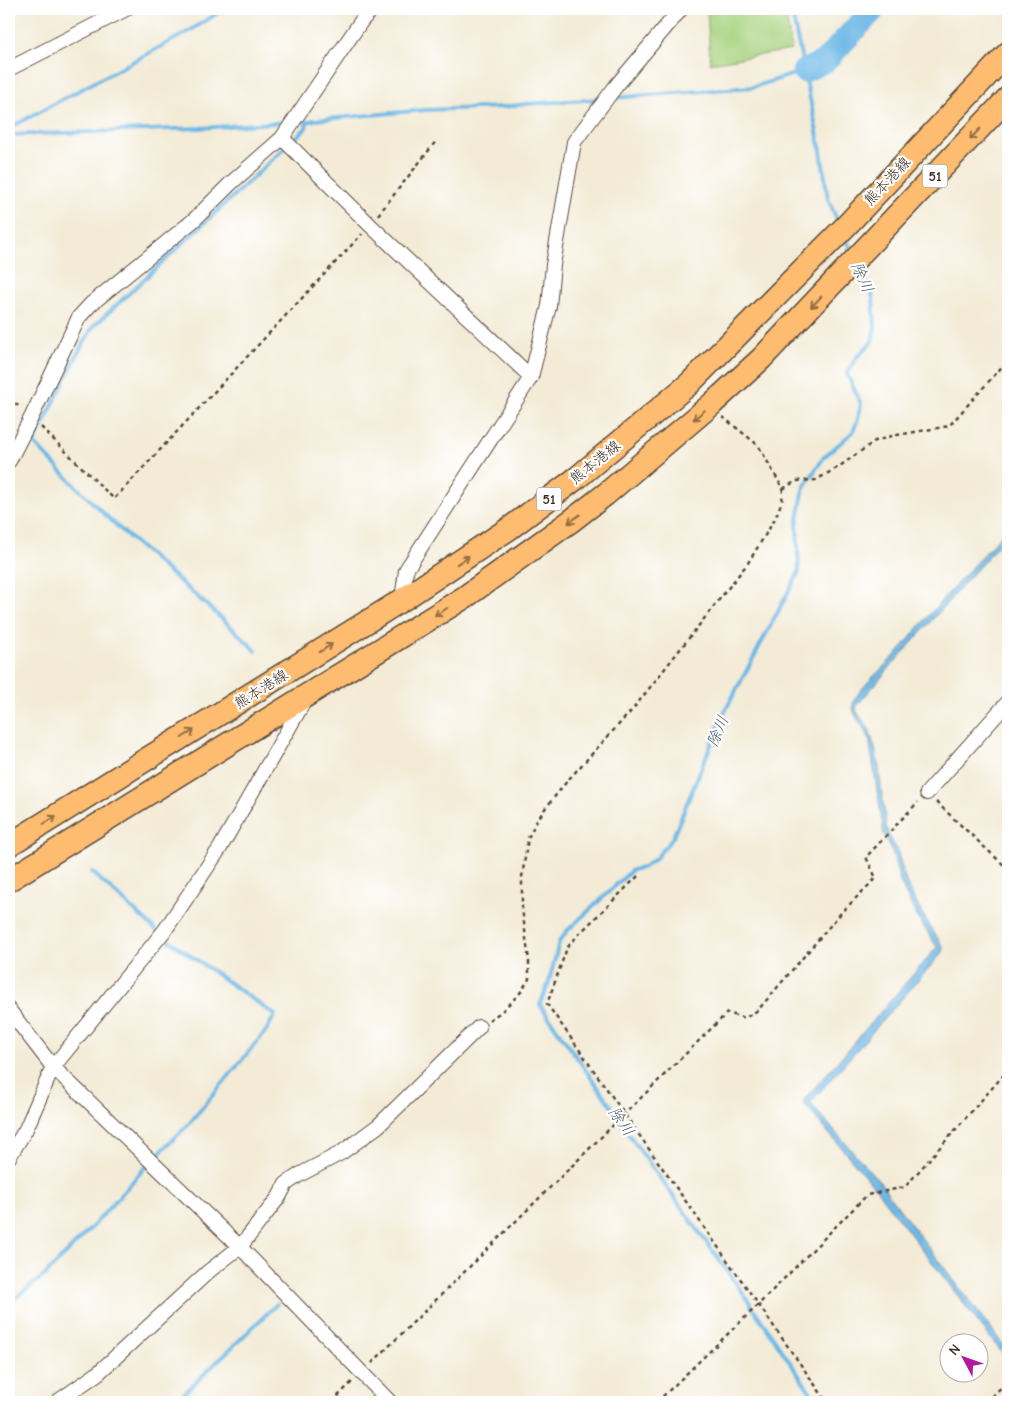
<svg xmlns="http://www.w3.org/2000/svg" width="1017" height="1411" font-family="'Comic Neue','Klee One',sans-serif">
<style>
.green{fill:#a7d380;stroke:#717e4f}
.water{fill:#6db8e6;stroke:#547182}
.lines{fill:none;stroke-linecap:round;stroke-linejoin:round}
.stream{stroke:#6db8e6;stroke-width:4}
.river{stroke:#6db8e6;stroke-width:24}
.street-casing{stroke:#57473a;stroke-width:16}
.primary-casing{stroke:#57473a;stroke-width:25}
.path{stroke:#57473a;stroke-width:2.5;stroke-dasharray:4 4;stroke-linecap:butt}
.street{stroke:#fff;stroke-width:14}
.primary{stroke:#fdbc70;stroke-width:22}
.oneway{stroke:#926c43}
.labels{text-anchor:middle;stroke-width:4.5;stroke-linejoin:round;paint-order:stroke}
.shield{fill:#fff;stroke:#766a62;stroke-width:1}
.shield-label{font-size:14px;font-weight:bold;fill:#3b2a1e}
.street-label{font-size:15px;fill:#3b2a1e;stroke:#fff}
.water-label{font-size:16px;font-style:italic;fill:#4c5c64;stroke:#fff}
</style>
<rect width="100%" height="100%" fill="#fff"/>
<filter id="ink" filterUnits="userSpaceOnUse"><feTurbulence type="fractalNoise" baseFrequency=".02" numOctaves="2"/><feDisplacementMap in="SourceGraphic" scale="10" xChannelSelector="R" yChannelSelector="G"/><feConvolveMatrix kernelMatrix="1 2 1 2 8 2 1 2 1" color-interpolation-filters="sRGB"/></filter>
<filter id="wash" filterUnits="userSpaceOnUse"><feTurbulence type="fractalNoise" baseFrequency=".0096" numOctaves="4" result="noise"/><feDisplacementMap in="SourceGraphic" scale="20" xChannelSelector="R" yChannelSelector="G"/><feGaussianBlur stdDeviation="1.12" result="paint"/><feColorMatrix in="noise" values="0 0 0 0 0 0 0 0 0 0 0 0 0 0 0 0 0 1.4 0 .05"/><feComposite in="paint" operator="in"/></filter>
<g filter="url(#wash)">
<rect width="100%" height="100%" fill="#f3ebd6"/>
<path class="green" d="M707,9h78l7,41 -82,13z"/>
<path class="water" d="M1008,527v7l-151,171 -1,5 13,19 6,19 4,20 7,57 3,12 8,12 9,33 15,30 23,36 -1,4 -133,151 75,85 3,6 120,157v10l-127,-165 -3,-5 -75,-88 1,-3 133,-153 -22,-34 -15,-31 -8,-31 -8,-16 -15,-97c-4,-10 -18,-24 -16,-34 2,-13 37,-42 47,-54 34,-43 72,-82 108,-123z"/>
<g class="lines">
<path class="stream" d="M791,9l30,142 7,48 10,23
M611,98l142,-11 51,-16
M298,121l9,1 7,-2 111,-10 80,-3 19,-3 78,-5
M9,128l179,-96 36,-23
M9,135l191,-7 88,-6
M845,237l7,14
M256,651c-37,-37 -77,-70 -116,-104 -37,-33 -72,-68 -106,-104l45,-92 13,-23 214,-200 1,-6
M92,872l67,61
M153,1159l35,-34 78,-94 9,-16 -111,-78
M9,1303l36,-28 48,-49 55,-62
M175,1402l102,-98
M814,1402l-3,-9 -75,-110 -112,-155 -8,-15 -76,-108 9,-23 10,-40 8,-11 65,-61 12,-3 12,-9 17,-21 51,-124 75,-141 -2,-47 7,-38 20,-30 29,-25 5,-13 3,-15 -14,-30 9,-16 16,-16 3,-15 -2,-30 -14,-30"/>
<path class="river" d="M804,71l21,-10 49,-52"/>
</g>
</g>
<g filter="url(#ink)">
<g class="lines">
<g class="street-casing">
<path id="street" d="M9,69l117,-60
M282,138l88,87 161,152
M9,461l22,-43 48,-101 12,-13 103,-84 36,-36 52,-46 80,-118 10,-11
M402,600l4,-30 125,-193 18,-71 4,-41 21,-123 42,-56 65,-77
M927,793l81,-91
M9,1010l44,57 187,180 150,155
M9,1157l17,-28 27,-62 112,-137 55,-82 86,-150
M57,1402l40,-28 112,-103 31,-24 39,-50 7,-13 13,-9 42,-22 37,-27 101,-99"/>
</g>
<g class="primary-casing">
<path id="primary" d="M9,845l393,-245 108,-72 68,-51 111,-93 157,-158 162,-173
M9,880l456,-283 106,-76 35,-27 106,-90 49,-45 247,-261"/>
</g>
<path class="path" d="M378,215l59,-75
M9,398l12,10
M41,427l73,72 248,-265
M783,489l13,-8 20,-1 24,-14 35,-25 17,-5 57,-10 59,-66
M936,802l72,67
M638,876l-60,59 -11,13 -20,56 280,398
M489,1020l12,-8 19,-19 9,-14v-18l-7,-53v-31l6,-39 7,-14 9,-14 24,-30 65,-71 115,-146 27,-44 7,-18 1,-12 -25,-44 -35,-28
M372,1363l355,-350 18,5 13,-8 83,-97 35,-35 -10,-21 52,-55
M332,1402l21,-21
M657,1402l101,-97 109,-110 38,-8 103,-117
M986,1402l22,-21"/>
<use href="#street" class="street"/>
<use href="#primary" class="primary"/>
</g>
<defs><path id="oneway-shaft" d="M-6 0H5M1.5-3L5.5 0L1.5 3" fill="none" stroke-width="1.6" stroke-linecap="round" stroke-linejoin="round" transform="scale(1.25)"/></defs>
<g class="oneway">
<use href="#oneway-shaft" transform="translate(975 134) rotate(133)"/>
<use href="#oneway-shaft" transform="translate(816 302) rotate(134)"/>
<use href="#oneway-shaft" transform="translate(699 415) rotate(140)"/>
<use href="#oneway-shaft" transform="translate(574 519) rotate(143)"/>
<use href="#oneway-shaft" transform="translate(463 560) rotate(-34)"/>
<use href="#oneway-shaft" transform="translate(441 612) rotate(148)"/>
<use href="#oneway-shaft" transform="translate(326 648) rotate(-32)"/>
<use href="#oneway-shaft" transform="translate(188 734) rotate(-32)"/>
<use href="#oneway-shaft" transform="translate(50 820) rotate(-32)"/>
</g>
</g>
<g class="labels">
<g class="shield">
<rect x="922.5" y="164.5" width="25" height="23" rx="4"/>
<rect x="536.5" y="487.5" width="25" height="23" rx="4"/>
</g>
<g class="shield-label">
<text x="935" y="181">51</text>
<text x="549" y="504">51</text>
</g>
<g class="street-label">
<text transform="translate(887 181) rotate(-47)" y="5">熊本港線</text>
<text transform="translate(595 462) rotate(-39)" y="5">熊本港線</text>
<text transform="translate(261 689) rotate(-32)" y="5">熊本港線</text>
</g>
<g class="water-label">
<text transform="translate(863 277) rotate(66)" y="6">除川</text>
<text transform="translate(717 731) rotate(-67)" y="6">除川</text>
<text transform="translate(622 1121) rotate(55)" y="6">除川</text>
</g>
</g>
<rect width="1017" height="1411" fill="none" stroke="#fff" stroke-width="30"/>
<g transform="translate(964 1358) rotate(311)"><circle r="24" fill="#ffffff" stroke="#b1aaa5"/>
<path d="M0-4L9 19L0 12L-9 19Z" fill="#b5179e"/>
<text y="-8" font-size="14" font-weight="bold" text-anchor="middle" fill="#3b2a1e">N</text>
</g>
</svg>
